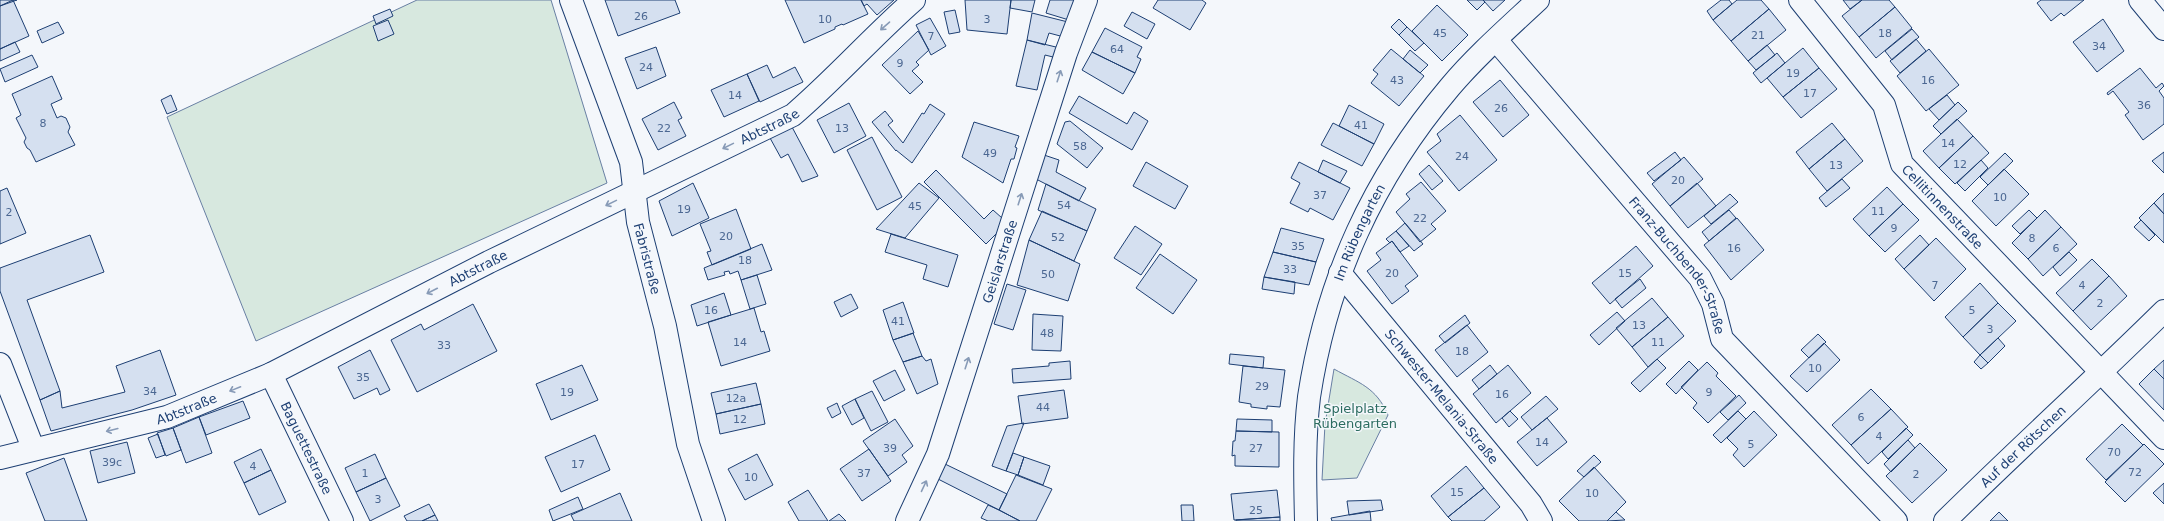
<svg xmlns="http://www.w3.org/2000/svg" width="2164" height="521" font-family="'DejaVu Sans',sans-serif">
<style>
.green{fill:#d7e8df;stroke:#687fa3}
.building{fill:#d5e0f0;stroke:#1d3f73}
.lines{fill:none;stroke-linecap:round;stroke-linejoin:round}
.street-casing{stroke:#1d3f73;stroke-width:24}
.secondary-casing{stroke:#1d3f73;stroke-width:24}
.street{stroke:#f4f7fb;stroke-width:22}
.secondary{stroke:#f4f7fb;stroke-width:22}
.oneway{stroke:#889bb7}
.labels{text-anchor:middle;stroke-width:3;stroke-linejoin:round;paint-order:stroke}
.number-label{font-size:11px;fill:#4b6792}
.street-label{font-size:13px;fill:#1d3f73;stroke:#f4f7fb}
.park-label{font-size:13px;fill:#2c6c60;stroke:#f4f7fb}
</style>
<rect width="100%" height="100%" fill="#f4f7fb"/>
<path class="green" d="M417,0h134l56,183 -351,158 -89,-224z
M1334,369c25,14 42,18 54,46l-31,63 -35,2 3,-56z"/>
<path class="building" d="M0,0h17l-17,6z
M13,0l16,36 -29,13v-43z
M605,0h70l5,13 -62,23z
M785,0h76l7,14 -25,11 -1,-1 -7,3v2l-31,14z
M861,0h33l-17,15 -10,-11 -3,2z
M965,0h46l-4,34 -40,-4z
M1011,0h24l-3,12 -22,-4z
M1050,0h26l-7,20 -23,-7z
M1158,0h44l4,3 -16,27 -37,-22z
M1467,0h16l2,2 -8,8z
M1483,0h22l-12,11z
M1721,0h8l3,4 -19,16 -6,-9z
M1737,0h24l8,9 -38,32 -18,-21z
M1843,0h19l-12,9z
M1862,0h27l6,7 -36,30 -17,-21z
M2041,0h43l-20,16 -3,-3 -10,8 -14,-18z
M1437,5l31,30 -26,26 -30,-30z
M1895,7l17,21 -36,30 -17,-21z
M390,9l3,7 -17,8 -3,-8z
M1769,9l17,21 -38,31 -17,-20z
M955,10l5,22 -11,2 -5,-22z
M1132,12l23,12 -8,15 -23,-13z
M1032,13l36,9 -4,15 -15,-4 -4,12 -18,-5z
M930,18l16,28 -15,9 -15,-30z
M1399,19l8,8 -8,8 -8,-8z
M2103,19l21,32 -27,21 -24,-30z
M388,20l6,14 -16,7 -5,-15z
M58,22l6,11 -22,10 -5,-12z
M1407,27l17,16 -9,8 -16,-16z
M1105,28l37,19 -5,10 4,2 -6,14 -43,-21z
M1912,29l7,8 -27,23 -7,-9z
M918,31l11,19 -13,12 3,3 -7,6 11,11 -13,12 -28,-29z
M1916,39l10,12 -26,22 -10,-12z
M1027,40l33,8 -3,10 -12,-3 -8,35 -21,-4z
M15,42l5,10 -20,9v-12z
M1767,45l8,10 -19,15 -8,-9z
M656,47l10,29 -29,13 -12,-31z
M1803,48l16,20 -36,29 -16,-19z
M1391,49l33,27 -25,30 -28,-23 7,-9 -5,-4z
M1929,49l30,36 -33,26 -29,-35z
M1410,50l18,15 -8,8 -17,-14z
M1092,52l43,21 -12,21 -41,-24z
M1777,53l8,10 -24,20 -8,-10z
M32,55l6,12 -33,15 -5,-13z
M767,65l6,13 22,-11 8,15 -43,20 -13,-28z
M1819,68l18,21 -36,29 -18,-21z
M2140,68l16,20 6,-5 2,3 -5,5 5,7v26l-21,16 -18,-25 4,-3 -16,-21 -5,4 -1,-2z
M747,74l12,27 -35,16 -13,-27z
M52,76l10,23 -11,5 6,14 4,-2 5,2 4,9 -2,5 7,13 -39,17 -6,-12 -3,-2 -3,-6 2,-4 -10,-20 5,-3 -9,-21z
M1500,80l29,35 -26,22 -30,-35z
M171,95l6,15 -10,4 -6,-14z
M1947,95l8,10 -16,15 -10,-11z
M1079,96l48,28 7,-12 14,9 -16,29 -63,-37z
M674,102l8,16 -4,2 8,16 -28,14 -16,-31z
M1958,102l9,9 -26,23 -8,-8z
M849,103l17,33 -32,17 -17,-33z
M930,104l15,10 -33,49 -16,-13v1l-24,-29 13,-11 8,10 -5,4 15,18 19,-30 2,1z
M1349,105l35,19 -10,20 -35,-18z
M1460,115l37,45 -38,31 -32,-39 14,-11 -4,-7z
M1957,119l16,17 -34,32 -16,-17z
M1070,121l33,27 -16,20 -30,-24 8,-22z
M974,122l45,14 -4,11 2,1 -3,11h-3l-8,24 -41,-26z
M1333,123l41,21 -12,22 -41,-21z
M1832,123l13,16 -36,30 -13,-17z
M792,127l26,49 -16,6 -14,-28 -7,4 -11,-20z
M1973,136l16,17 -34,31 -16,-16z
M872,137l30,60 -25,13 -30,-60z
M1845,139l18,22 -36,30 -18,-22z
M1675,152l6,8 -27,21 -7,-8z
M2164,152v21l-12,-12z
M2005,153l8,8 -25,24 -8,-8z
M1044,155l15,5 -3,12 30,16 -7,13 -43,-22z
M1684,157l19,22 -33,27 -18,-22z
M1323,160l24,11 -7,12 -22,-11z
M1981,160l7,8 -23,23 -8,-8z
M1146,162l42,24 -13,23 -42,-23z
M1299,162l51,26 -17,32 -23,-12 -2,4 -18,-9 10,-20 -9,-5z
M1429,165l14,16 -11,9 -13,-16z
M2004,169l25,25 -33,32 -24,-25z
M936,170l48,49 9,-9 9,8 -5,15 -11,11 -62,-62z
M1842,179l8,9 -24,19 -7,-9z
M1421,182l25,29 -15,13 5,5 -16,13 -24,-30 14,-13 -4,-5z
M693,183l16,35 -37,18 -13,-35z
M919,183l20,15 -34,40 -29,-9z
M1697,183l19,23 -28,22 -18,-22z
M1046,184l50,25 -9,22 -49,-21z
M1887,187l16,17 -34,32 -16,-17z
M7,188l19,45 -26,11v-53z
M2164,193v21l-10,-11z
M1730,194l8,8 -27,22 -7,-8z
M2154,203l10,11v29l-25,-25z
M1903,204l16,16 -34,32 -16,-16z
M736,209l15,40 -39,16 -5,-13 4,-1 -11,-27z
M1729,210l7,8 -27,23 -7,-9z
M2029,210l8,8 -17,16 -8,-8z
M2045,210l16,17 -33,32 -16,-16z
M1042,211l45,20 -13,30 -45,-21z
M1737,218l27,32 -33,30 -27,-35z
M2141,220l14,15 -6,6 -15,-14z
M1405,223l18,21 -9,7 -18,-20z
M1135,226l27,18 -21,31 -27,-17z
M2061,227l16,17 -34,32 -15,-17z
M1281,228l43,11 -8,23 -43,-10z
M1396,231l13,15 -9,6 -8,-11 -2,2 -4,-4z
M891,234l67,21 -10,32 -25,-8 4,-14 -42,-13z
M90,235l14,37 -77,28 33,91 -20,9 -40,-109v-23z
M1920,235l9,10 -25,24 -9,-10z
M1936,238l30,31 -32,32 -30,-32z
M1029,240l51,24 -12,37 -51,-16z
M1392,241l26,35 -13,10 4,5 -17,13 -25,-33 14,-11 -5,-7z
M762,244l10,26 -31,10 -3,-9 -8,3 -1,-3 -5,1 1,3 -17,5 -4,-12z
M1636,246l17,20 -43,38 -18,-21z
M1273,252l43,10 -7,23 -45,-8z
M2069,252l8,8 -17,16 -7,-9z
M1160,254l37,26 -24,34 -37,-26z
M2092,259l17,17 -36,35 -17,-18z
M757,275l9,29 -16,5 -9,-29z
M2109,276l18,20 -36,34 -18,-19z
M1264,277l31,5 -1,12 -32,-5z
M1640,279l6,9 -24,20 -7,-9z
M1980,283l18,20 -35,34 -18,-20z
M1007,284l19,6 -13,40 -19,-6z
M724,293l7,22 -34,11 -6,-21z
M851,294l7,14 -17,9 -7,-15z
M1652,298l16,19 -36,30 -16,-19z
M903,302l11,31 -21,7 -10,-30z
M1998,303l18,18 -36,34 -17,-18z
M473,304l24,47 -80,41 -26,-52 30,-16 3,6z
M754,308l7,24 3,-1 6,20 -49,15 -13,-44z
M1617,312l8,9 -26,24 -9,-10z
M1033,314l30,2 -2,35 -29,-1z
M1465,315l5,8 -25,20 -6,-7z
M1668,317l16,19 -36,31 -16,-20z
M1467,325l21,27 -31,25 -22,-27z
M913,333l9,23 -19,6 -10,-22z
M1818,334l8,8 -17,16 -8,-8z
M1998,338l7,8 -17,17 -8,-8z
M1824,343l16,17 -33,32 -17,-16z
M160,350l16,45 -44,15 -81,21 -11,-31 20,-9 2,17 63,-16 -9,-26z
M370,350l20,40 -10,5 -3,-7 -23,11 -16,-32z
M1230,354l34,3 -1,11 -34,-4z
M1980,355l8,8 -7,6 -7,-7z
M922,356l4,5 5,-2 7,25 -21,10 -14,-32z
M1657,359l9,9 -26,24 -9,-9z
M2164,360v19l-10,-10z
M1070,361l1,18 -58,4 -1,-14 37,-3v-3z
M1689,361l9,9 -22,24 -10,-10z
M1707,362l11,11 -2,3 20,20 -28,27 -15,-15 4,-5 -16,-16z
M582,365l16,35 -47,20 -15,-36z
M1490,365l7,9 -18,15 -7,-9z
M1508,365l23,28 -35,30 -23,-29z
M1243,366l42,4 -5,37 -13,-1v3l-16,-2v-3l-12,-2z
M2154,369l10,10v31l-25,-26z
M895,370l10,20 -21,11 -11,-20z
M756,383l5,21 -45,10 -5,-21z
M1871,389l20,20 -40,36 -19,-20z
M1064,390l4,28 -46,6 -4,-28z
M872,391l16,31 -17,9 -16,-32z
M1739,395l7,8 -18,17 -8,-8z
M1546,396l12,13 -26,21 -11,-13z
M855,399l9,19 -12,7 -10,-19z
M243,401l7,17 -44,17 -7,-18z
M837,403l4,10 -9,5 -5,-10z
M761,404l4,20 -45,10 -4,-20z
M1891,409l17,18 -40,37 -17,-19z
M1510,411l8,8 -9,8 -7,-9z
M1738,411l8,8 -25,24 -8,-8z
M1754,411l23,24 -33,32 -11,-12 5,-6 -11,-11z
M199,417l13,36 -26,10 -13,-35z
M1547,418l20,24 -30,24 -20,-24z
M895,419l18,27 -11,9 5,7 -19,14 -25,-35z
M1237,419l35,1v12l-36,-1z
M1024,423l-18,48 -14,-5 15,-40z
M2122,424l21,21 -37,35 -20,-21z
M173,428l8,22 -15,6 -9,-23z
M1906,428l7,7 -25,24 -6,-7z
M1236,431l43,1v35l-44,-1v-11l-3,1 1,-15h2z
M158,434l7,21 -9,3 -8,-20z
M595,435l15,35 -49,22 -16,-35z
M1908,440l7,8 -24,24 -7,-8z
M127,442l8,31 -37,10 -8,-32z
M1920,443l27,27 -35,33 -26,-27z
M2144,444l20,20 -39,38 -20,-20z
M261,449l10,21 -27,13 -10,-21z
M869,449l22,32 -29,20 -22,-32z
M1013,453l11,4 -6,18 -12,-4z
M375,454l11,24 -30,14 -11,-24z
M757,454l16,31 -28,15 -17,-31z
M1594,455l7,7 -17,15 -7,-6z
M1024,457l26,9 -7,19 -25,-10z
M64,458l23,63h-42l-19,-48z
M945,464l62,30 -8,16 -61,-31z
M1466,466l18,22 -36,29 -17,-21z
M1594,467l32,35 -19,19h-28l-20,-20z
M271,470l15,32 -27,13 -15,-32z
M1016,475l36,14 -16,32h-16l-21,-11z
M386,478l14,28 -30,15 -14,-29z
M2164,483v21l-11,-11z
M1484,488l16,19 -16,14h-32l-4,-4z
M808,490l20,31h-29l-11,-19z
M1277,490l3,27 -46,3 -3,-26z
M620,493l12,28h-58l-3,-6z
M578,497l5,12 -30,12 -4,-11z
M1381,500l2,10 -34,5 -2,-14z
M429,504l6,11 -13,6h-15l-3,-5z
M988,505l11,5 21,11h-32l-7,-3z
M1181,505h12l1,16h-12z
M1370,511l1,10h-39l-1,-3z
M1616,512l9,8 -18,1z
M1999,512l9,9h-18z
M839,514l7,7h-17z
M435,515l3,6h-16z
M1280,517v4h-44v-1z"/>
<g class="lines">
<g class="street-casing">
<g id="street">
<path id="s1" d="M571,0l60,162 7,60 27,104 23,118 26,77"/>
<path id="s2" d="M1800,0l84,105 18,59 262,274"/>
<path d="M2140,0l24,29"/>
<path id="s3" d="M1496,40l204,238 13,26 9,35 174,182"/>
<path id="s4" d="M1340,273l191,231 10,17"/>
<path d="M0,364l33,84"/>
<path id="s5" d="M271,374l71,147"/>
<path id="s6" d="M1306,521c-1,-41 -2,-83 3,-124 18,-118 64,-219 141,-310 26,-31 58,-59 88,-87"/>
<path id="s7" d="M1945,521c72,-71 147,-139 219,-210"/>
</g>
</g>
<g class="secondary-casing">
<g id="secondary">
<path id="s8" d="M0,458l167,-41 104,-43 218,-112 304,-147c42,-36 79,-78 121,-115"/>
<path id="s9" d="M907,521l31,-67 128,-401 20,-53"/>
</g>
</g>
<use href="#street" class="street"/>
<use href="#secondary" class="secondary"/>
</g>
<defs><path id="oneway-shaft" d="M-6 0H5M1.5-3L5.5 0L1.5 3" fill="none" stroke-width="1.6" stroke-linecap="round" stroke-linejoin="round"/></defs>
<g class="oneway">
<use href="#oneway-shaft" transform="translate(885 26) rotate(139)"/>
<use href="#oneway-shaft" transform="translate(1059 76) rotate(-72)"/>
<use href="#oneway-shaft" transform="translate(728 146) rotate(154)"/>
<use href="#oneway-shaft" transform="translate(1020 199) rotate(-72)"/>
<use href="#oneway-shaft" transform="translate(611 203) rotate(154)"/>
<use href="#oneway-shaft" transform="translate(432 291) rotate(153)"/>
<use href="#oneway-shaft" transform="translate(967 363) rotate(-72)"/>
<use href="#oneway-shaft" transform="translate(235 389) rotate(158)"/>
<use href="#oneway-shaft" transform="translate(112 430) rotate(166)"/>
<use href="#oneway-shaft" transform="translate(924 486) rotate(-65)"/>
</g>
<g class="labels">
<g class="number-label">
<text x="641" y="20">26</text>
<text x="825" y="23">10</text>
<text x="987" y="23">3</text>
<text x="1440" y="37">45</text>
<text x="1885" y="37">18</text>
<text x="1758" y="39">21</text>
<text x="931" y="40">7</text>
<text x="2099" y="50">34</text>
<text x="1117" y="53">64</text>
<text x="900" y="67">9</text>
<text x="646" y="71">24</text>
<text x="1793" y="77">19</text>
<text x="1397" y="84">43</text>
<text x="1928" y="84">16</text>
<text x="1810" y="97">17</text>
<text x="735" y="99">14</text>
<text x="2144" y="109">36</text>
<text x="1501" y="112">26</text>
<text x="43" y="127">8</text>
<text x="1361" y="129">41</text>
<text x="664" y="132">22</text>
<text x="842" y="132">13</text>
<text x="1948" y="147">14</text>
<text x="1080" y="150">58</text>
<text x="990" y="157">49</text>
<text x="1462" y="160">24</text>
<text x="1960" y="168">12</text>
<text x="1836" y="169">13</text>
<text x="1678" y="184">20</text>
<text x="1320" y="199">37</text>
<text x="2000" y="201">10</text>
<text x="1064" y="209">54</text>
<text x="915" y="210">45</text>
<text x="684" y="213">19</text>
<text x="1878" y="215">11</text>
<text x="9" y="216">2</text>
<text x="1420" y="222">22</text>
<text x="1894" y="232">9</text>
<text x="726" y="240">20</text>
<text x="1058" y="241">52</text>
<text x="2032" y="242">8</text>
<text x="1298" y="250">35</text>
<text x="1734" y="252">16</text>
<text x="2056" y="252">6</text>
<text x="745" y="264">18</text>
<text x="1290" y="273">33</text>
<text x="1392" y="277">20</text>
<text x="1625" y="277">15</text>
<text x="1048" y="278">50</text>
<text x="1935" y="289">7</text>
<text x="2082" y="289">4</text>
<text x="2100" y="307">2</text>
<text x="711" y="314">16</text>
<text x="1972" y="314">5</text>
<text x="898" y="325">41</text>
<text x="1639" y="329">13</text>
<text x="1990" y="333">3</text>
<text x="1047" y="337">48</text>
<text x="740" y="346">14</text>
<text x="1658" y="346">11</text>
<text x="444" y="349">33</text>
<text x="1462" y="355">18</text>
<text x="1815" y="372">10</text>
<text x="363" y="381">35</text>
<text x="1262" y="390">29</text>
<text x="150" y="395">34</text>
<text x="567" y="396">19</text>
<text x="1709" y="396">9</text>
<text x="1502" y="398">16</text>
<text x="736" y="402">12a</text>
<text x="1043" y="411">44</text>
<text x="1861" y="421">6</text>
<text x="740" y="423">12</text>
<text x="1879" y="440">4</text>
<text x="1542" y="446">14</text>
<text x="1751" y="448">5</text>
<text x="890" y="452">39</text>
<text x="1256" y="452">27</text>
<text x="2114" y="456">70</text>
<text x="112" y="466">39c</text>
<text x="578" y="468">17</text>
<text x="253" y="470">4</text>
<text x="2135" y="476">72</text>
<text x="365" y="477">1</text>
<text x="864" y="477">37</text>
<text x="1916" y="478">2</text>
<text x="751" y="481">10</text>
<text x="1457" y="496">15</text>
<text x="1592" y="497">10</text>
<text x="378" y="503">3</text>
<text x="1256" y="514">25</text>
</g>
<g class="street-label">
<text dy="5" stroke="none"><textPath href="#s8" startOffset="841">Abtstraße</textPath></text>
<text dy="5" stroke="none"><textPath href="#s2" startOffset="255">Cellitinnenstraße</textPath></text>
<text dy="5" stroke="none"><textPath href="#s6" startOffset="297">Im Rübengarten</textPath></text>
<text dy="5" stroke="none"><textPath href="#s1" startOffset="271">Fabristraße</textPath></text>
<text dy="5" stroke="none"><textPath href="#s9" startOffset="276">Geislarstraße</textPath></text>
<text dy="5" stroke="none"><textPath href="#s3" startOffset="291">Franz-Buchbender-Straße</textPath></text>
<text dy="5" stroke="none"><textPath href="#s8" startOffset="517">Abtstraße</textPath></text>
<text dy="5" stroke="none"><textPath href="#s4" startOffset="160">Schwester-Melania-Straße</textPath></text>
<text dy="5" stroke="none"><textPath href="#s8" startOffset="193">Abtstraße</textPath></text>
<text dy="5" stroke="none"><textPath href="#s7" startOffset="108">Auf der Rötschen</textPath></text>
<text dy="5" stroke="none"><textPath href="#s5" startOffset="82">Baguettestraße</textPath></text>
</g>
<g class="park-label">
<text x="1355" y="413">Spielplatz<tspan x="1355" dy="15">Rübengarten</tspan></text>
</g>
</g>
</svg>
